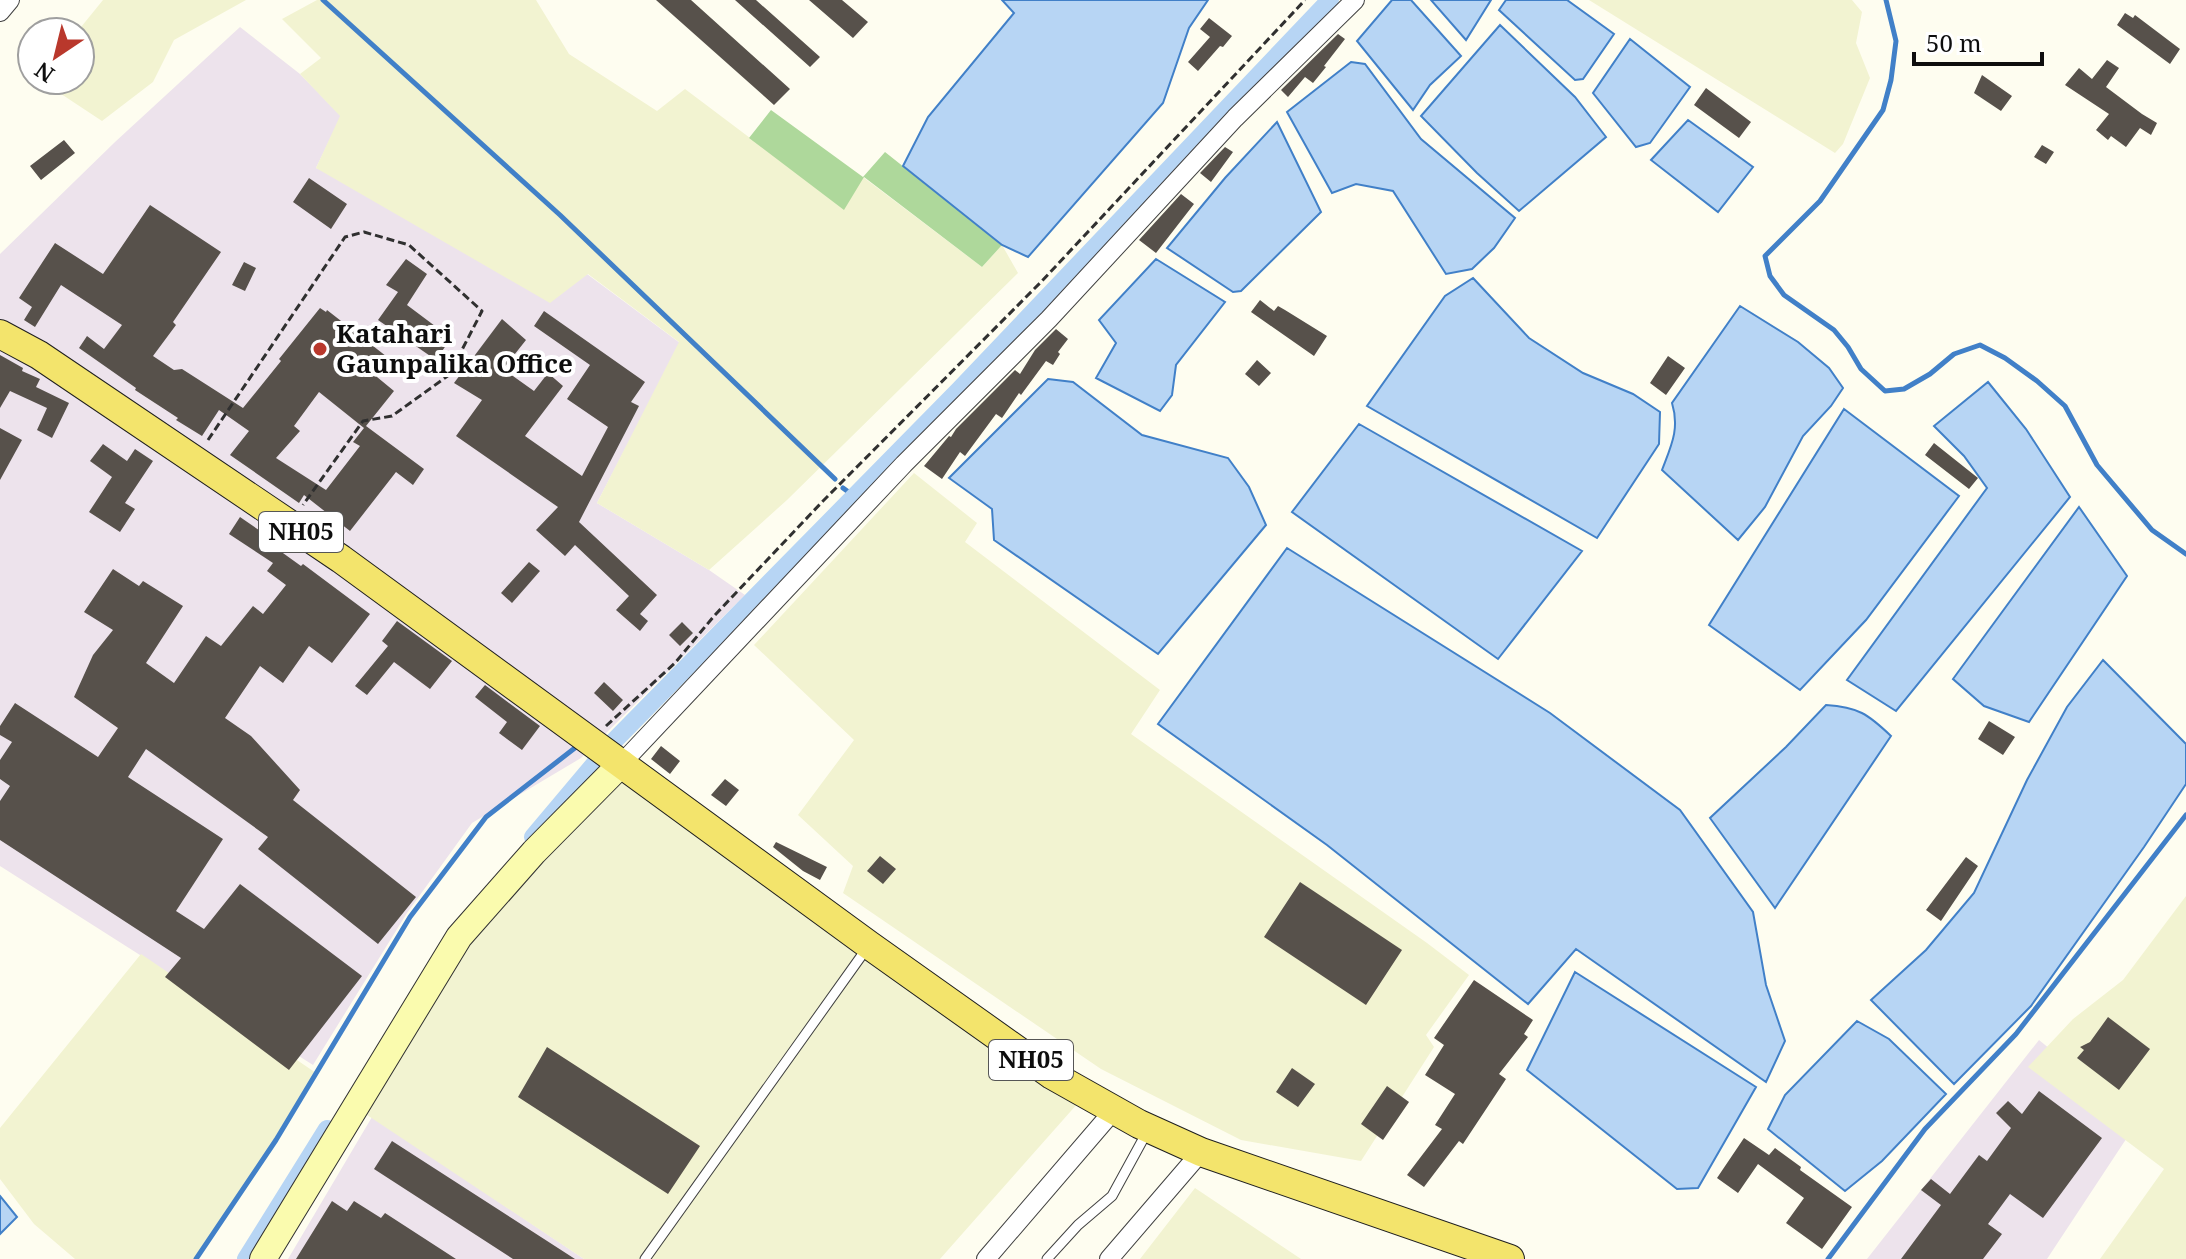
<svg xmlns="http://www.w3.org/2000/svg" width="2186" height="1259" font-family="'Noto Serif',serif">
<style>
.industrial{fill:#ede3ec}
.farmland{fill:#f2f3d1}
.forest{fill:#aed89b}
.water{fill:#b7d5f4;stroke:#4180c8;stroke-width:2}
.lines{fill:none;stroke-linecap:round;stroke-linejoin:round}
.stream{stroke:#4180c8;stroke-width:5}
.canal{stroke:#b7d5f4;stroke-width:18}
.building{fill:#57514b;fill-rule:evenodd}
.lane-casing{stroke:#414141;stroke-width:11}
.street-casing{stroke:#414141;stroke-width:20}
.secondary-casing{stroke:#303030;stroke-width:28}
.primary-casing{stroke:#1f1f1f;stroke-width:30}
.path{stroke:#303030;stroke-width:3;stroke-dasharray:8 4;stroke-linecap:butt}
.lane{stroke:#fff;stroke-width:9}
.street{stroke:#fff;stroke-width:18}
.secondary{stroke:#fafbae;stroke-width:26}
.primary{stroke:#f3e46c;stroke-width:28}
.poi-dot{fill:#b9382c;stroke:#fff;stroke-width:3}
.labels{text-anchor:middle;stroke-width:8;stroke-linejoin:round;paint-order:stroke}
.shield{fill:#fff;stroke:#565656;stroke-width:2}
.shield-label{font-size:24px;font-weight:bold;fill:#0e0e0e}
.poi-label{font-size:26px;font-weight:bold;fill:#0e0e0e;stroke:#fff;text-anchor:start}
</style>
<rect width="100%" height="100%" fill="#fefdf0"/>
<path class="industrial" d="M240,27l60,47 41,42 -25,52 271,106 93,69 -83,160 112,67 36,25 -164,163 -109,65 -65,90 -94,152 -313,-199v-612l115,-112z
M2039,1040l99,81 -91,138h-180z
M372,1117l212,142h-296z"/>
<path class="farmland" d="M103,0h143l-72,40 -21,42 -51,39 -62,-41h40v-48h-3z
M317,0h219l33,54 88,57 28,-22 159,120 19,-32 119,90 20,-22 16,28 -231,227 -78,70 -112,-67 82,-161 -91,-68 -38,29 -234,-135 24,-52 -40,-42 21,-16 -39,-39z
M1589,0h263l10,12 -6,31 14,35 -27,66 -8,9z
M914,473l63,50 -12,19 195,148 -29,44 296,209 42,32 -43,60 8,12 -73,114 -120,-21 -140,-71 -258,-176 10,-27 -55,-51 56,-75 -100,-95z
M622,763l464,331 -146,165h-356l-229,-152 104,-170z
M2186,896v363h-86l64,-90 -136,-102 45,-48 50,-39z
M141,954l175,119 -119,186h-122l-41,-35 -34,-45v-51z
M1195,1188l106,71h-161z"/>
<path class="forest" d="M771,110l92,67 22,-25 117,93 -20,22 -118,-90 -20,33 -95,-72z"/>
<path class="water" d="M1002,0h206l-19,28 -26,75 -135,154 -26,-12 -99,-79 25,-49 86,-104z
M1392,0h19l50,56 -31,29 -17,25 -56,-69z
M1431,0h60l-25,40z
M1506,0h61l47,34 -31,45 -8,1 -76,-70z
M1500,25l75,72 31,40 -87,74 -42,-38 -56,-57z
M1630,39l60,48 -40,56 -14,4 -43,-54z
M1351,62l14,2 56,75 94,79 -21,30 -22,21 -26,5 -53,-83 -37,-7 -24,9 -45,-81z
M1688,120l65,47 -35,45 -67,-52z
M1277,122l44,90 -80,79 -8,1 -66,-44 58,-70z
M1156,259l69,43 -49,63 -4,30 -12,16 -64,-33 20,-35 -17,-23z
M1473,278l56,60 54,35 50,21 27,18 -1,32 -62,94 -230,-132 78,-110z
M1740,306l58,36 31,26 14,20 -12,18 -28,30 -38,71 -27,33 -76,-70c9,-24 18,-41 10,-67z
M1048,379l25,3 69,53 86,23 21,29 17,38 -108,129 -164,-114 -2,-31 -43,-31z
M1988,382l38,47 44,68 -174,214 -49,-31 140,-192 -23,-32 -30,-30z
M1844,409l115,87 -93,124 -66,70 -91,-65z
M1359,424l223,127 -84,108 -206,-147z
M2079,507l48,69 -98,146 -45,-16 -31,-27z
M1287,548l263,165 130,97 73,102 13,73 19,56 -19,41 -190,-133 -48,55 -201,-159 -169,-121z
M2103,660l83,84v40l-42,63 -113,159 -77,78 -83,-84 55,-50 48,-57 53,-113 40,-73z
M1826,705c32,2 42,9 65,31l-116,172 -65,-90 76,-71z
M1575,972l181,115 -58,101 -21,1 -150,-119z
M1857,1021l32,18 57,55 -64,67 -37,30 -77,-62 17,-34z
M0,1196l17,21 -17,17z"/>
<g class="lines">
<path class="stream" d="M323,0l237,215 275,264
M1886,0l10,41 -5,39 -8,30 -63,91 -55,55 5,20 14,19 50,35 14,17 13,22 24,22 19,-2 26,-15 24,-20 26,-9 25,13 32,23 28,25 32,59 55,65 34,24
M843,488l11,8
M196,1259l80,-119 134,-223 76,-100 94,-73
M1828,1259l97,-130 91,-95 170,-219"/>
<path class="canal" d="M533,837l80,-95 346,-352 371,-390
M246,1259l81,-130"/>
</g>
<path class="building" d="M656,0h35l99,89 -16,16z
M735,0h21l64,57 -10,10z
M809,0h33l26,22 -15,16z
M2125,13l8,5 2,-3 45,34 -10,15 -53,-39z
M1209,18l23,18 -9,11 -3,-1 -22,25 -10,-9 22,-25 -10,-8z
M1338,34l7,5 -21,27 2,1 -13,16 -8,-6 -17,20 -7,-7z
M2107,60l12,8 -13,19 36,27 15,9 -6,12 -11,-7 -14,19 -15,-11 -3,4 -12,-10 13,-16 -44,-29 14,-17 13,11z
M1982,75l30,21 -11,15 -27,-18z
M1706,88l45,34 -12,16 -45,-33z
M64,140l11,13 -34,27 -11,-14z
M2042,145l12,7 -8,12 -12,-7z
M1225,147l8,5 -22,30 -11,-9z
M309,178l38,26 -16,25 -38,-27z
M1181,194l13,10 -38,49 -17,-13z
M150,205l71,47 -48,70 3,3 -23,31 21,14 8,-1 61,39 38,-47 -2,-2 41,-51 6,4 1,-2 64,50 -14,17 17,14 -28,35 58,43 -11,16 -17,-13 -46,59 -46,-36 -5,8 -69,-48 19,-24 -30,-21 -17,26 -26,-16 2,-2 -43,-28 1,-2 -57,-40 8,-12 17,13 18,-24 -61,-40 -26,42 -11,-7 8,-13 -13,-9 36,-55 48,31zM319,392l45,36 -11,14 7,4 -34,44 -50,-32 24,-27 -6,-5z
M406,259l21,15 -20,31 44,33 -15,22 -58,-40 20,-28 -12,-7z
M244,262l12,6 -11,23 -13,-6z
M1260,300l14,11 4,-5 7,4 42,26 -13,20 -63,-44z
M544,311l101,71 -14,20 8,4 -60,116 78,73 -17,19 8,7 -8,10 -24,-21 13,-14 -54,-51 -10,11 -29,-26 22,-23 -102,-71 26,-36 -28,-17 48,-64 24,21 -23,29 31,22 14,-18 15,13 -38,50 57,40 26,-49 -41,-28 23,-34 -56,-39z
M1056,329l12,10 -10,13 2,2 -7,11 -7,-4 -25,34 -2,-2 -17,25 -6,-4 -31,42 -5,-4 -18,27 -18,-13 25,-30 2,1 5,-8 59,-59 5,4 15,-24z
M0,355l23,13 -1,3 18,8 -4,8 33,16 -17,35 -15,-8 10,-22 -37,-17 -10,17z
M1668,356l17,12 -19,27 -16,-12z
M1257,360l14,13 -12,13 -14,-12z
M0,428l22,12 -22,40z
M1934,443l44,35 -9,11 -44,-34z
M103,444l24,17 8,-12 18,12 -28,42 10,6 -15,23 -31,-20 23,-35 -22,-16z
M240,517l32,22 -3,4 32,23 2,-2 67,50 -38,49 -23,-17 -26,37 -23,-17 -35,52 26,18 49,54 -7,10 123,97 -38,47 -120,-95 10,-12 -122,-88 -18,28 95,62 -47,72 28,18 36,-45 122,92 -73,94 -124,-93 16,-19 -181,-118v-39l10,-15 -10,-7v-19l12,-18 -12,-7v-9l15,-23 83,54 20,-29 -44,-31 19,-42 20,-25 -29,-18 29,-43 26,17 4,-5 40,25 -37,57 28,20 32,-47 15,10 32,-40 10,8 23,-29 -19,-14 6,-8 -44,-29z
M529,562l11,9 -28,32 -11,-10z
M397,621l55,40 -22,28 -36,-27 -27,33 -12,-9 33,-40 -6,-5z
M682,622l11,11 -13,13 -11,-11z
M604,682l19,18 -10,11 -19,-18z
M485,685l55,41 -18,24 -23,-17 8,-11 -32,-25z
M1989,721l26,16 -12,18 -25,-16z
M661,746l19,15 -10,13 -19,-15z
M725,779l14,11 -13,16 -15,-11z
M776,842l51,25 -7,13 -17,-9 -30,-24z
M880,856l16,13 -13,15 -16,-13z
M1966,857l12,9 -37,55 -15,-11z
M1300,882l102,68 -36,55 -102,-68z
M1474,980l59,40 -9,14 4,3 -29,37 7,5 -43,65 -4,-3 -35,46 -17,-12 35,-46 -7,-4 20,-31 -30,-19 19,-30 -10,-7z
M2108,1017l42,32 -31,41 -42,-32 7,-8 -4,-3 10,-5z
M547,1047l153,99 -32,48 -150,-97z
M1292,1068l23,16 -17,23 -22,-15z
M1387,1086l22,16 -26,38 -22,-16z
M2039,1091l63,47 -59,80 -33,-24 -22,30 14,10 -19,25h-82l40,-54 -20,-15 10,-11 19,15 29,-39 8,6 24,-33 -15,-15 12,-12 14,13z
M1744,1138l25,17 6,-7 26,19 -1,3 52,37 -30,42 -36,-26 18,-25 -46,-34 -20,29 -21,-15z
M392,1141l183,118h-62l-139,-90z
M332,1201l15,10 7,-10 27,17 4,-5 71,46h-160z"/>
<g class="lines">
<g class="lane-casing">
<path id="lane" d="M645,1259l222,-311
M1047,1259l31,-34 34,-29 35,-64"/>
</g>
<g class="street-casing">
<path id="street" d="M0,12l10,-12
M622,763l282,-299 145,-145 186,-201 120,-118
M986,1259l128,-149
M1109,1259l92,-107"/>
</g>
<g class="secondary-casing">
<path id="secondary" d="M263,1259l196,-322 75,-85 88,-89"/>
</g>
<g class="primary-casing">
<path id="primary" d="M0,334l39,21 302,204 528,386 183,130 87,49 62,28 309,107"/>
</g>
<path class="path" d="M208,440l137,-203 19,-5 45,13 73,66 -33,64 -57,41 -29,5 -60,84
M606,726l69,-63 39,-47 109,-115 218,-219 264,-282"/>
<use href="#lane" class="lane"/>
<use href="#street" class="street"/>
<use href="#secondary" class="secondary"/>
<use href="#primary" class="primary"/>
</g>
<circle class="poi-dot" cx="320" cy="349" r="8"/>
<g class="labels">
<g class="shield">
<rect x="259" y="512" width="84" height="40" rx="6"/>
<rect x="989" y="1040" width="84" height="40" rx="6"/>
</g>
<g class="shield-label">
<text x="301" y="540">NH05</text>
<text x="1031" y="1068">NH05</text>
</g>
<g class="poi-label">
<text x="336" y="343">Katahari<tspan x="336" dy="30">Gaunpalika Office</tspan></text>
</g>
</g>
<g transform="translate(56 56) rotate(215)"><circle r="38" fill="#ffffff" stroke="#9f9f9f" stroke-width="2"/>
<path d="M0-6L14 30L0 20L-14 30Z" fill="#b9382c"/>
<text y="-12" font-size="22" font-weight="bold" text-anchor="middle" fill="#0e0e0e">N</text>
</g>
<path d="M1914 52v12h128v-12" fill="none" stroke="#0e0e0e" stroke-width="4"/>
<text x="1926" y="52" font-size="24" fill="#0e0e0e" stroke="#ffffff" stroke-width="6" paint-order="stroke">50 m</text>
</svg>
